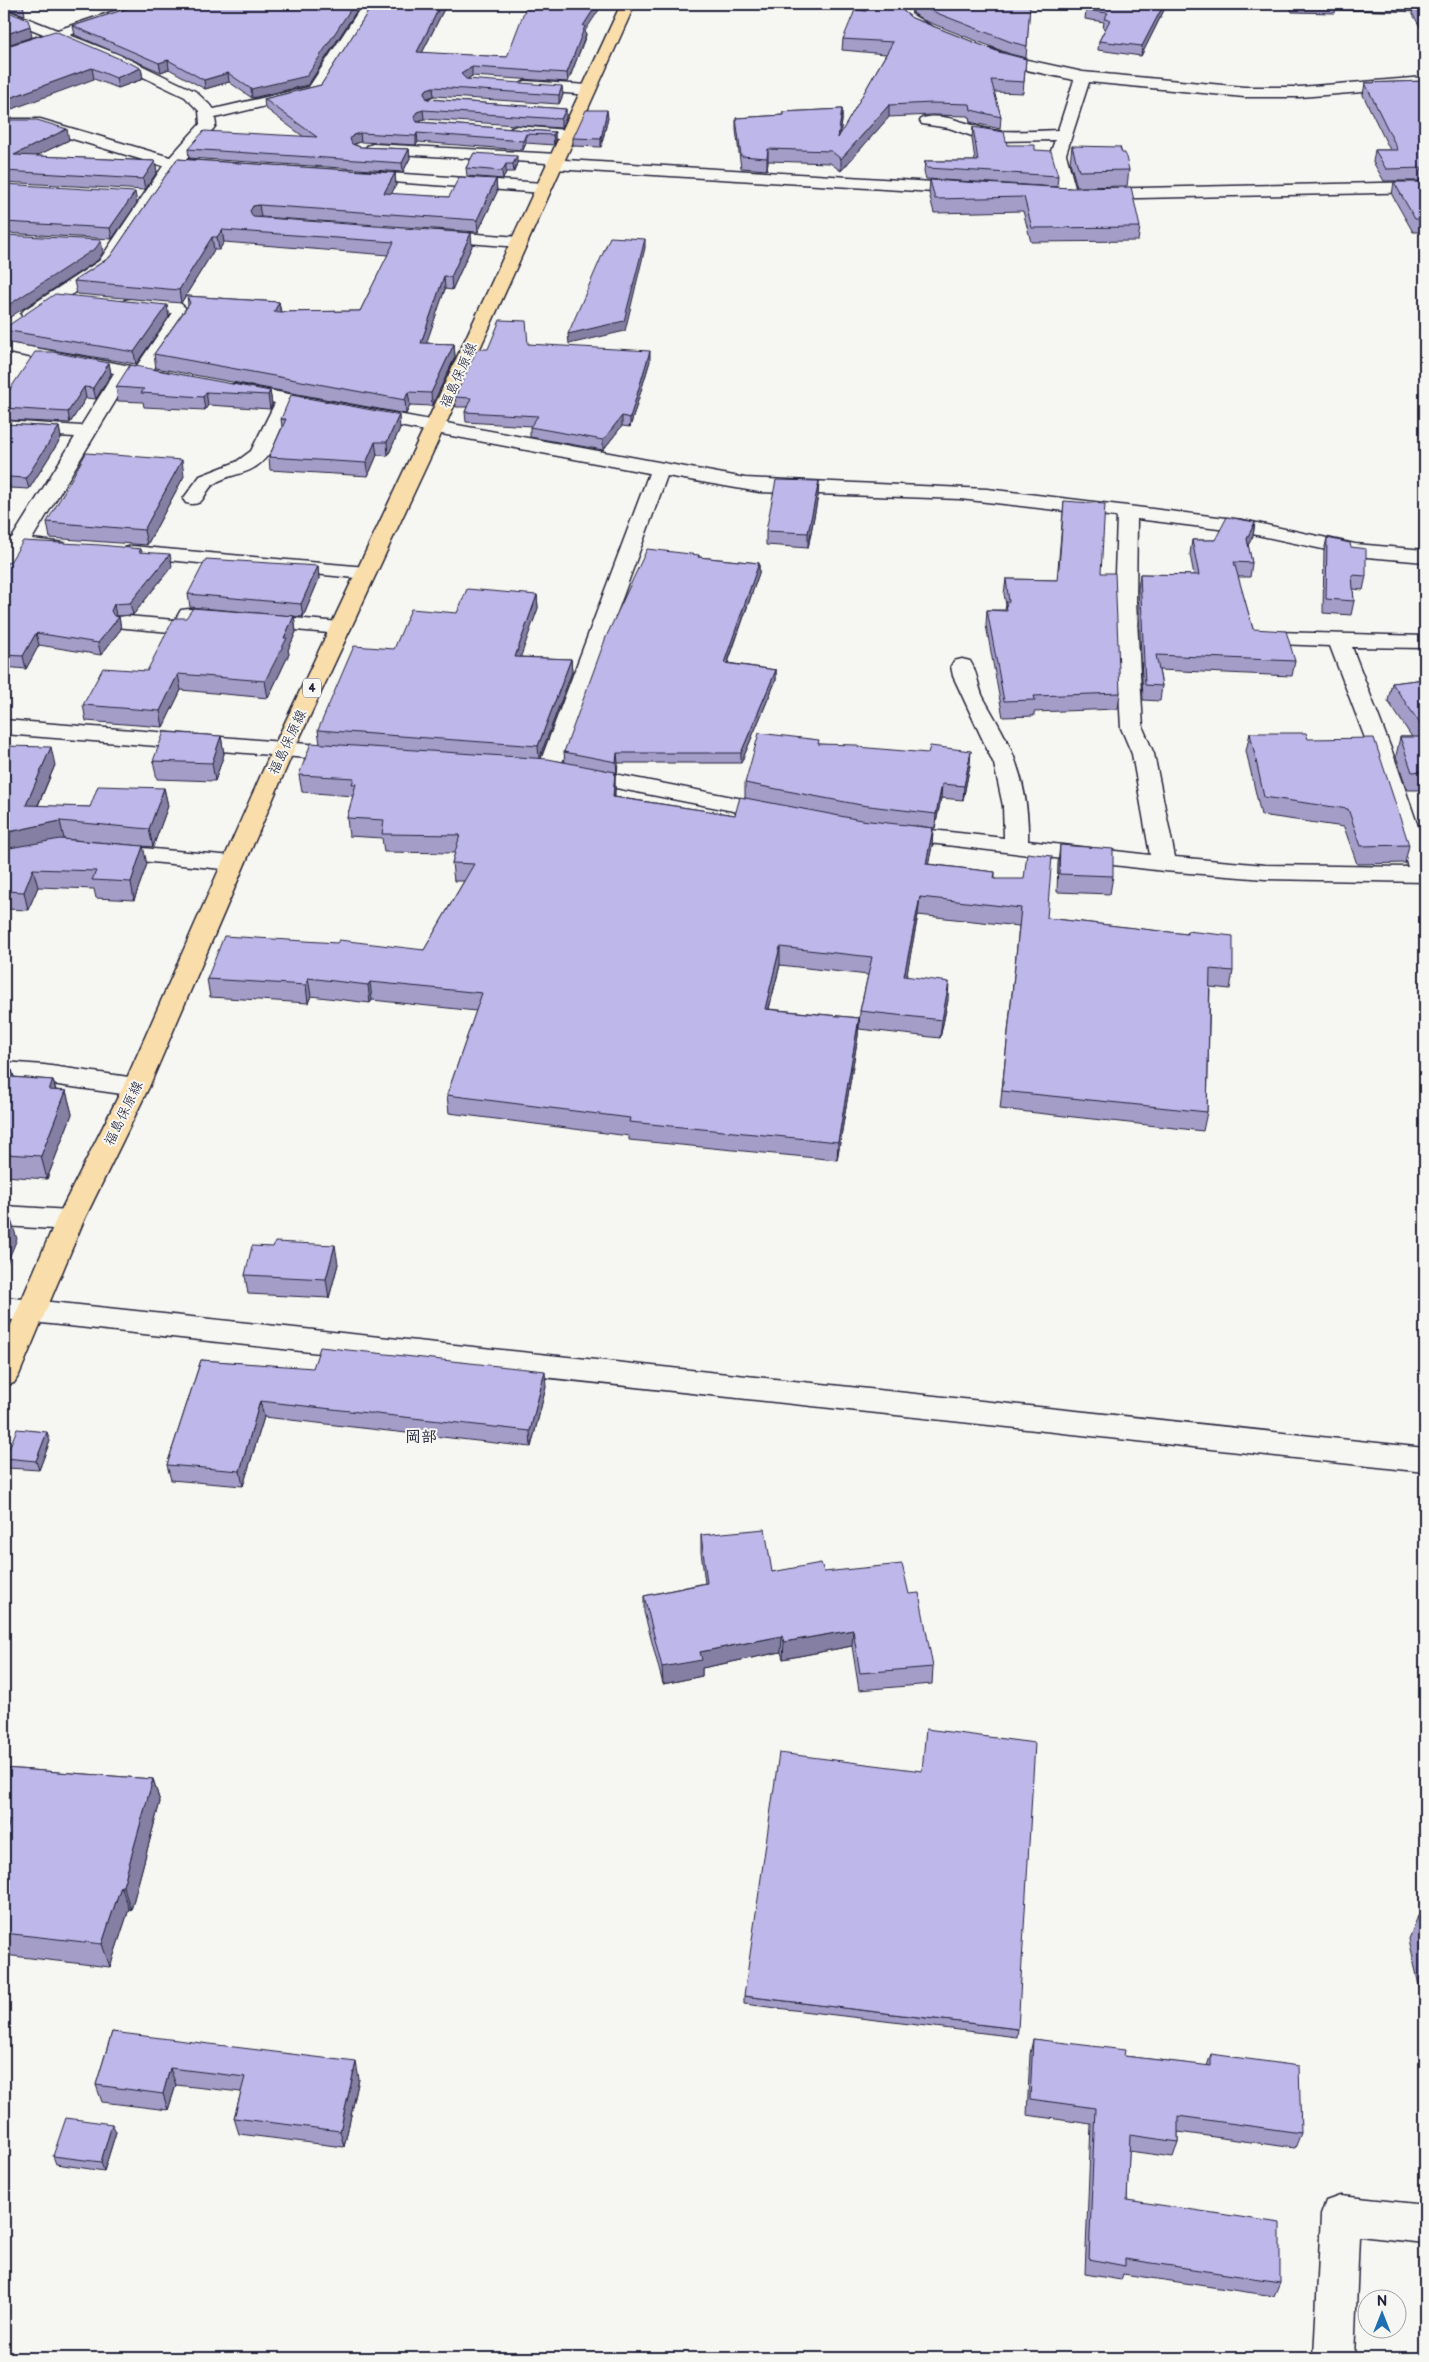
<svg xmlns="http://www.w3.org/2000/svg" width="1429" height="2362" font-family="'Balsamiq Sans','Klee One',sans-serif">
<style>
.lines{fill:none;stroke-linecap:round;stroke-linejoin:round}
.minor-casing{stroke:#22223b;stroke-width:3}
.tertiary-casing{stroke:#22223b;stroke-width:3}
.primary-casing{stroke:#22223b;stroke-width:3}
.minor{fill:#f6f6f2;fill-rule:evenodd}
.tertiary{fill:#f6f6f2;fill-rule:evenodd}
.primary{fill:#f9deab;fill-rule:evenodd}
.wall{fill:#a39dc8;stroke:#22223b}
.shaded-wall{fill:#8580a3;stroke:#22223b}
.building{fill:#beb7e9;stroke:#22223b}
.labels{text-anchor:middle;stroke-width:4;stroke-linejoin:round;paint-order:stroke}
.shield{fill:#f6f6f2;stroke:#626272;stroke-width:1}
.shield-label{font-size:12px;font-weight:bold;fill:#22223b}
.street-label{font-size:14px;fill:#22223b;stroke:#f6f6f2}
.quarter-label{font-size:16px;font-weight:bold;fill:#22223b;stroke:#f6f6f2}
</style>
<rect width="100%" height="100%" fill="#f6f6f2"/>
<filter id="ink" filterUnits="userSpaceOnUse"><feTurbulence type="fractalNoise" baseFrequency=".02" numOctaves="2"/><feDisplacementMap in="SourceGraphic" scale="10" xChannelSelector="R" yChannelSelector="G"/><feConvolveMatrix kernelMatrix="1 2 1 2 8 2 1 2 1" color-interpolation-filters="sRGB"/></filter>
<g filter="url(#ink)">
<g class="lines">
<g class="minor-casing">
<path id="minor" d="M363,4h14l-57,89 -105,25 1,7 -2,3 -28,31 29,5 2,3 -2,3 -6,2 -31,-4 -67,101 -75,49h-12l-3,-4 3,-4 75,-49 64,-95 -124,-37h-35v-10h36l130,38 30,-33 -1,-13 -14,-14 -75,-36 -106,-43v-9l116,46 75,36 19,18 95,-22z
M897,4h14v10l30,18 -7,4 -22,-8 -15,-13z
M1297,4h128v7l-121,-3z
M990,48l19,8 74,16 161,15h56l125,-10v10l-125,10h-56l-155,-15 -23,72 11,41 -2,4h-12l-2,-4 -11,-41 5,-14 -56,1 -27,-5 -23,-8 -27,-4 -2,-3 2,-3c27,-7 51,11 77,13 19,1 39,0 59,-1l16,-50c-17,-4 -83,-15 -92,-27z
M525,81l63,4 8,5 -8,5 -68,-6 -3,-3z
M517,126l50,4 6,2 2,3 -2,3 -6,2 -56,-6 -2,-3 2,-3z
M373,144l184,10 6,2 2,4 402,24 6,1 2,4 -2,4 -6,1 -413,-25 -6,-2 -2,-4 -179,-11 -2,-3 2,-3z
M357,171l186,12 6,1 2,4 -2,4 -6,1 -192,-14 -2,-3 2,-3z
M1425,182v10l-331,7 -6,-1 -2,-4 2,-4 6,-1z
M435,231l83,6 6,1 3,4 -3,4 -6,1 -89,-7 -3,-4 3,-4z
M131,299l43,3 6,1 11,10 -38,57 16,3 2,4 -2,4 -7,2 -32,-6 -98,162 32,4 3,4 -3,4 -7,2 -32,-2 -14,22 -7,2v-37h8l63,-101 -71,-4v-12l77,5 33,-53 -110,-21v-10l132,25 36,-53 -3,-2 -44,-4 -3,-4 3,-4z
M234,384l511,94 242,11 256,31 112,24 70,6v12l-70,-6 -112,-24 -106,-13 -1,83 7,126 11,26 21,103 90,8 143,2 -37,-113 -41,-108 -54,-2 -8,-1 -3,-5 3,-5 8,-1 149,4v12l-73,-1 41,107 32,93v35l-160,-3 -101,-8 -277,-33 -4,-5 4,-5 8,-2 109,12 -1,-32 -9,-42 -41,-88 -2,-10 3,-5 8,-2 8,2c7,10 8,25 13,36 8,15 17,29 24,44 15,31 22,66 21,100l122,14 -18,-101 -11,-26 -7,-126 3,-85 -157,-18 -201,-7 -92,-16 -107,292 -3,5 -8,2 -8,-2 -3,-5 111,-295 -357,-67c-10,22 -18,53 -42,64 -11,5 -25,6 -36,14 -12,9 -8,24 -28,19l-3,-4 17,-23 36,-14 15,-11 24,-48 -48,-9 -2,-4 2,-4z
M132,546l234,21 7,2 3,4 -3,4 -7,2 -241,-23 -3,-4 3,-4z
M189,609l19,2 3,5 -3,5 -13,1 -6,10 -8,1 -55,-5 -8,-1 -3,-5 3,-5 8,-1 49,4 6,-10z
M258,615l82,7 8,1 3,5 -3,5 -8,1 -90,-8 -3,-5 3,-5z
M4,720l342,27 8,2 3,5 -3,5 -8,2 -342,-27z
M578,767l196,38 8,2 4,5 -4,5 -8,2 -204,-40 -4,-5 4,-5z
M108,845l125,11 8,2 4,5 -4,5 -8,2 -133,-13 -4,-5 4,-5z
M4,1062l40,3 92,13 9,3 4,6 -4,6 -9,3 -92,-13 -40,-3z
M4,1206l66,4 10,3 4,7 -4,7 -10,3 -66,-4z
M4,1297l1421,151v24l-1421,-153z
M1340,2196l85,9v38l-66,-7 -5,122h-40l7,-143 5,-14z"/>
</g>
<g class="tertiary-casing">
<path id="tertiary" d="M135,4h20l-2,3 -149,50v-9z"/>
</g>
<g class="primary-casing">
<path id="primary" d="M621,4h14l-190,422 -151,324 -145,337 -65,133 -65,155 -5,8 -10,3v-45l52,-121 67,-133 149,-337 153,-324z"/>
</g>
<use href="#minor" class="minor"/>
<use href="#tertiary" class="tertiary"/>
<use href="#primary" class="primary"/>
</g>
<path class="wall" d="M4,4h19l2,11 -21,-7z
M141,4h220l-53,81 -56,13 -23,-16 -24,7 -36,-20 -8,3 -86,-37 -2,-9z
M373,4h76l-2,3h-2l-23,46 85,4 78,-26 1,4 -18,47 -96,-6 -4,3 95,16 -4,9 -125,-8 -7,3 139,10v9l-5,10 -137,-9 -7,3 138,10v9l-1,4 -28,-2 -3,7 -105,-8 -2,3 -55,-3 -7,2 6,3 49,2 1,9 -7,14 -214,-14 -1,-9 116,-12 -39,-29 -1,-9 57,-14z
M862,4h34v1l16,13 87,34 27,7 -3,34 -29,-1 7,25 -1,12 -30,-7 -1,-6 -37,-1 -43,2 -48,54 -11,-8 -62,-2 -1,9 -26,-2 -5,-38v-12l47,-3v-3l59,-3v12l-2,14 46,-81 -44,-4 1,-11 21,-28z
M913,4h117l-4,54 -16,-4 -87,-34 -10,-7z
M1089,4h78l-26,52 -43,-6 1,-9 6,-12 -2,-1 1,-6 -19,-3 1,-9z
M1288,4h49l-2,9 -43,-1z
M1414,4h11v31l-13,-22z
M4,47l137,21 2,11 -25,9 -24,-9z
M1425,81v100h-41l-11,-19 2,-12h15l-27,-55 2,-12z
M608,118l-7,29 -28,-1v-8z
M4,120l65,20 -33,16 119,5 2,11 -12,18 -141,-8z
M973,127l34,18 28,5 23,26 -1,11 -131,-8 -2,-7 1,-11h50l-3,-23z
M1072,146l57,24 -2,16 -50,1 -7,-25z
M474,153l43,10 -3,9h-8l-3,7 -36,-3 -1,-8z
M177,159l218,14 1,12 -5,9 58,3 47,-18 1,13 -19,40 -217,-15 -3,1 214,28 -20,44 -7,-1 -19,54 28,1 1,13 -23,49 -22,-1 -4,9 -250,-46 -2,-14 34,-49 -1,-9 92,6 2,10 79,-1 28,-56 -164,-13 -5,8h-5l-33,53 -104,-9 -3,-13 36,-24z
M930,180l140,8 70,39 -2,14 -107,1 -8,-31 -89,2 -5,-20z
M1394,182h31v50h-12l-21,-37z
M4,184l133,19 -25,36 -108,-6z
M169,317l-33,47 -132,-22v-16z
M528,344l122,17 -20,66 -8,-1 -19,24 -73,-13v-10l1,-1 -65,-4 -1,-10 2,-5h-11l-1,-10 33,-48z
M109,363l2,11 -15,25 -10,-1 -16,25 -66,-3v-22z
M116,387l154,4 2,13 -2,5 -62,-4 -3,5 -61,-3 -1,-5 -25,-1z
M281,419l119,9 -12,28 -11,-1 -9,21 -98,-6 -1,-13 13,-30z
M4,424l55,3 2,11 -32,51 -19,-1 -6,11z
M184,476l-37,69 -97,-7 -3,-16z
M819,481l-1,15 -10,52 -42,-3v-14z
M1064,501l37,72 19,120 -2,16 -84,3v4l-31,1 -17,-92 1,-15h18l1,-5 -2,-11 2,-15 51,1z
M1255,522l-2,14 -5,9 4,18 -2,14h-12l15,52 42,32 -3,15 -133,-6 3,16 -2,15 -17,-1 -5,-111 2,-15 54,1 -4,-21 2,-14h23z
M1327,538l24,9 15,29 -3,14 -10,-1 1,12 -3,14 -28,-2 1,-62z
M141,549l1,4 30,13 -39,49 -17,1 3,1 2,12 -20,26 -62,-10 -13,24 -22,-2v-103z
M699,555v2l60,6v10l-31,90 48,7v10l-35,83h-123l-1,10 -2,-1v25l120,18 10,-17v-15l74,-39 38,3 113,18 -7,35 -22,-2 -6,30 -33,-3 31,3 -1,18 -4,18 67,8v7l52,39 139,16 1,-3 46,40 -3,18 -20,-2 -3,125 -4,19 -203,-22 19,-183 -101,-11 -12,62 42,23 -8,38 -81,-9 1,-18 8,-36 -88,-10 -11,44 90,9 -1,18 -21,124 -208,-20v-4l-180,-23 -2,-18 29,-84 -104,-11 -2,3 -59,-7 -3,7 -98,-6 -3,-18 217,-29 40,-69h-10l-2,-18 3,-10 -71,-1 -2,-14 -33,-2 -2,-18 6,-22 -51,-4 -3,-17 21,-31 -2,-14 76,-81 63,-36 80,-18 1,13 -18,49 51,2 1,13 -33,87 26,3 -1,-10z
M318,566l1,13 -16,38 -113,-10 -2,-13z
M294,616l2,16 -8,18 1,4 -21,44 -87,-8 -18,37 -77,-6 -3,-16 64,-34z
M1425,679v111h-18l-11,-34 4,-19h12l-24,-36 4,-18z
M1250,733l159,112 -4,18 -48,1 -13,-37 -83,-12 -15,-64z
M221,736l3,18 -9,27 -58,-2 -4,-18z
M4,746l51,19 -17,41 52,1 74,-19 4,18 -15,41 -90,-8 84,25 -13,36 -38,-2 -2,-9 -56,-2 -10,23 -24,-1z
M1060,845l53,31 -3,18 -53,-2 1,-29z
M4,1070h8l2,7 39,3 3,10 10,1 6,23 -25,65 -43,-3z
M273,1247l65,17 -9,34 -81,-4 -3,-19z
M201,1360l345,27 -15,60 -267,-30 -21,69 -72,-6 -4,-15z
M50,1441l-11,29 -31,-2 -3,-10z
M701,1535l71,37h52l85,22 24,73 -1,17 -73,6 -7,-44 -69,13 -2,-7 -79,16v8l-39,8 -19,-72v-16l61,-13 -4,-31z
M4,1768l149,11 7,23 -29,108 -2,-1 -19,58 -106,-12z
M1418,1916h7v98l-16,-75z
M744,1996l274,33 -1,8 -273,-33z
M112,2032l247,47 -15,68 -105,-13 -5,-16 7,-26 -65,-7 -8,25 -66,-8 -6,-17z
M1033,2039l91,17 83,10 4,-12 90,79 -6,15 -117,-16v10l-5,15 -44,-6 -2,49 153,82 -6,14 -151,-22 -2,6 -36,-6 6,-150 -64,-9 3,-61z
M112,2124l4,8 -12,39 -48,-7 -3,-8z"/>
<path class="shaded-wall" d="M354,4h7l-53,81 -56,13 -1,-9z
M441,4h3l1,3 -27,54 -1,-9z
M597,4h6l-18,27 1,4 -18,47 -1,-9 16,-47z
M1164,4h3l-26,52 1,-10z
M30,26l2,11 -28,9v-11z
M168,60l1,9 -8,3 -2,-9z
M472,67v9l-10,7 -1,-9z
M92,68l2,11 -90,33v-12z
M141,68l2,11 -25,9 -2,-10z
M228,73l1,9 -24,7 -1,-9z
M562,86l1,9 -4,9v-9z
M433,87l1,9 -7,2 -3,4v-9l3,-4z
M889,105v12l-48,54v-12z
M566,109v9l-5,10v-9z
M842,109v12l-4,29v-12z
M423,110l1,9 -7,2 -3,4v-9l3,-4z
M607,110l1,8 -7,29v-8z
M67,129l2,11 -53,26 -2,-11z
M555,132v9l-1,4 -1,-10z
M360,133l1,9 -7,2 -3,4 -1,-9 3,-4z
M417,133l1,9 -2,3v-9z
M526,134v9l-3,7v-9z
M409,149l1,9 -7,14 -1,-9z
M768,149v12l-1,9v-12z
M517,156v7l-3,9 -1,-8z
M155,161l2,11 -12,18 -2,-11z
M506,164v8l-3,7 -1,-8z
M395,173l1,12 -11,21 -1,-13z
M496,179l1,13 -19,40 -1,-12z
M135,192l2,11 -25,36 -2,-11z
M259,205l2,12 -6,1 -4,5 -1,-12 3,-5z
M222,230l2,12 -5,8 -2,-13z
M471,233l1,13 -20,44 -1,-13z
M212,237l2,13 -33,53 -2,-13z
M645,239v9l-20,83 -56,13 -1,-10z
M101,240l2,12 -5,8 -94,61v-13z
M444,276l1,13 -23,67 -1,-13z
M279,302l2,13 -7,-3z
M167,305l2,12 -33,47 -2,-12z
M454,344l1,13 -23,49 -1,-13z
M650,351v10l-20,66v-9z
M109,363l2,11 -15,25 -3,-11z
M84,387l2,11 -16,25 -2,-11z
M270,391l2,13 -2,5 -2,-14z
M206,392l2,13 -3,5 -2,-13z
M408,392l2,13 -4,9 -1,-14z
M399,415l1,13 -12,28 -1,-14z
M622,416v10l-19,24v-10z
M59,427l2,11 -32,51 -3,-11z
M375,442l2,13 -9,21 -2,-13z
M182,460l2,16 -37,69 -3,-15z
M8,477l2,11 -6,11v-16z
M819,481l-1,15 -10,52v-15z
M1255,522l-2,14 -9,17 3,-14z
M170,554l2,12 -39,49 -3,-12z
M759,563v10l-35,100v-10z
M318,566l1,13 -16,38 -2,-13z
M537,595l1,13 -22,62 -1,-13z
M114,604l2,12 -3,7 -2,-12z
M294,616l2,16 -8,18 1,4 -21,44 -3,-17z
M119,617l2,12 -20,26 -3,-12z
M36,633l3,12 -13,24 -3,-13z
M571,659l1,13 -33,87 -1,-13z
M776,670v10l-35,83v-10z
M178,674l3,16 -18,37 -3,-16z
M221,736l3,18 -9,27 -3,-18z
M51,747l4,18 -25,58 -4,-18z
M971,751l-1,14 -7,35 1,-14z
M617,753l1,10 -1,10 -1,-11z
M615,772v18l-2,25v-18z
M942,784l-1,14 -6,30 1,-14z
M164,788l4,18 -15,41 -4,-18z
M60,821l4,18 -60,13v-19z
M933,828l-1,18 -7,36 1,-18z
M143,846l4,18 -13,36 -3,-18z
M33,869l5,18 -10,23 -4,-18z
M920,897l-2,18 -15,80 1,-19z
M780,947v18l-16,62 1,-18z
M308,978l3,18 -3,7 -2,-18z
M370,982l2,18 -2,3 -2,-18z
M949,982l-1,18 -8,38 2,-18z
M859,1018l-1,18 -21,124 1,-18z
M12,1070l6,23 -8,-16z
M53,1080l6,23 -10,-13z
M66,1091l6,23 -25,65 -6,-23z
M11,1220l6,19 -13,31v-33z
M335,1245l3,19 -9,34 -3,-19z
M545,1371l1,16 -15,60 -1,-16z
M260,1401l4,16 -21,69 -3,-15z
M47,1432l3,9 -11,29 -3,-9z
M853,1630l-1,16 -69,13 1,-17z
M782,1636l-1,16 -79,16v8l-39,8 -1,-17 38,-15z
M153,1779l7,23 -29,108 -8,-24z
M121,1886l8,23 -19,58 -8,-23z
M356,2062l3,17 -15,68 -4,-16z
M170,2068l6,17 -8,25 -5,-16z
M112,2124l4,8 -12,39 -3,-9z"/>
<path class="building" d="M141,4h213l-47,72 -56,13 -23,-16 -24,7 -36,-20 -9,3 -86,-37z
M373,4h68l-24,48 90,5 20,-53h70l-14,22h2l-18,47 -95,-6 -11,7 5,5 96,7 -3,9 -126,-8 -6,2 -3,4 3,6 139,10 -5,10 -138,-9 -6,2 -3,4 3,6 138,10 -2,3 -27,-1 -3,7 -106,-8 -1,3 -56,-3 -7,2 -3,4 2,5 8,3 49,2 -7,14 -214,-14 16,-18 113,6 -53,-38 57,-14z
M865,4h31v1l16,13 87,34 27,7 -2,23 -33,-2 10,37 -30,-7 -1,-6 -37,-1 -44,2 -48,54 -10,-8 -63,-2 -1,9 -26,-2 -5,-38 47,-3v-3l59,-3 -4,29 55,-96 -50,-3 12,-29 11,1z
M917,4h113l-3,42 -16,-4 -87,-34z
M1089,4h75l-22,42 -43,-5 11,-21 -6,-1 4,-6 -22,-3z
M1293,4h44l-1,2 -43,-1z
M1416,4h9v16z
M4,10l24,10 2,6 -26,9z
M55,31l86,37 -25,10 -24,-10 -88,32v-53z
M1425,81v87l-39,1 -11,-19h23l-33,-67z
M586,110h21l-6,29 -28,-1z
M4,120h33l30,9 -53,26 141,6 -12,18 -139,-8z
M973,127l31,5 3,13h28v5l16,1 7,25 -131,-8 -2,-7h53z
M1072,146l48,1 2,6h3l4,17 -50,1z
M474,153l43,3 -4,8h-7l-4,7 -36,-3z
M177,159l218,14 -11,20 65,4 10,-20 37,2 -19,41 -218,-15 -6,1 -3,5 3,6 218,16 -20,44 -7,-1 -23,67 33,1 -23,49 -23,-1 -3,8 -251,-46 36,-51 -3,-7 92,6 -5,10 86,-1 34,-69 -172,-12 -5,7h-5l-33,53 -105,-9 36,-24z
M930,180l140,8 61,-1 9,40 -108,1 -8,-31 -89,2z
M1394,182h31v37h-10z
M4,184l131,8 -25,36 -106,-6z
M4,235l97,5 -5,8 -92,60z
M610,237l35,2 -21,82 -56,13z
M55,294l112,11 -33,47 -130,-22v-4l5,-1z
M500,320l26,1 2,23 122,7 -20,67 -8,-2 -19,24 -73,-13 8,-11 -73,-4 6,-14 -16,-1 22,-48h11z
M35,352h18l56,11 -16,25 -9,-1 -16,25 -64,-4v-10z
M130,365l140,26 -2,4 -62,-3 -3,5 -62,-4 3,-4 -28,-2z
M291,395l108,20 -12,27h-12l-9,21 -97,-6 17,-38h-5z
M4,424l55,3 -33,51 -18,-1 -4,6z
M86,453l96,7 -38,70 -97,-8z
M776,480l43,1 -11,52 -42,-2z
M1064,501l41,3 -4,69h14l5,120 -86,3 1,4 -31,1 -17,-91 20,1 -1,-9h3l-3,-23 52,1z
M1227,517l28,5 -8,17 5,24 -18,-1 19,67 33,2 9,30 -139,-6 6,31 -17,-1 -5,-111 59,1 -7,-35h23z
M1327,538l23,5 1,4 15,2v27l-14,-1 2,26 -28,-2z
M23,541l77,4 41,4 -2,3 31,2 -40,49 -16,1 -3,7 3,5 5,1 -21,26 -62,-10 -13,23 -19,-1v-91l6,-2z
M647,549l52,6 -1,2 61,6 -35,100 52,7 -35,83h-124l-1,9 -52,-10 42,-115z
M206,559l112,7 -17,38 -113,-10z
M467,589l70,6 -22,62 56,2 -33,87 -220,-16 36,-84 40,3 17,-40 46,4z
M193,608l101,8 -10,22h3l-22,43 -87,-7 -18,37 -77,-6 20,-37 44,3 27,-53h12z
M1425,679v52l-33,-48z
M164,732l57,4 -9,27 -59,-2z
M759,733l60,7 -1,4 39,1v2l71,6 2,-7 41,5 -7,35 -22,-2 -6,30 -75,-9 -116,-22z
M1250,733h56l2,6 66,-1 35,107 -48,1 -13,-37 -84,-12z
M1400,737h25v34l-13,1z
M311,743l237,16 67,13 -2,25 122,18 5,-18 121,23 72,8 -7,36 69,8 -1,7h30l3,-26 25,3 -5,62 140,16v-3l46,5v35l-23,-2 -3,143 -205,-21 19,-183 -101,-11 -16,79 45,6 -7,38 -82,-9 12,-54 -92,-10 -15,62 94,9 -21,124 -209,-20 1,-4 -183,-23 35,-102 -112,-11 -2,3 -60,-7 -2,7 -99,-6 17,-43 113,7 2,-3 85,10 50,-86 -22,-1 8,-28 -78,-1 2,-14 -37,-2 9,-34h-4l2,-6 -55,-3z
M4,746l47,1 -25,58 64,2 8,-21 66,2 -15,41 -89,-8 -56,12z
M60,839l83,7 -12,36 -39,-2 4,-9 -63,-2 -9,23 -20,-1v-42z
M1060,845l53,4v27l-54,-2z
M4,1070h8l-2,7 43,3 -4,10 17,1 -25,65 -37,-2z
M4,1219l7,1 -7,17z
M275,1242l60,3 -9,34 -81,-4 7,-29 21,1z
M320,1347l225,24 -15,60 -270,-30 -20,70 -73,-6 34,-105 112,8z
M17,1429l30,3 -11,29 -31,-3z
M765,1529l7,43 49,-9 3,9 78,-8 7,30 10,-1 14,74 -73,6 -7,-43 -69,12 -2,-6 -82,16 2,8 -40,7 -18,-71 63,-13 -6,-48z
M926,1729l109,14 -17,286 -274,-33 35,-243 143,18z
M4,1768l149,11 -30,107h-2l-19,58 -98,-11v-93l6,-20 -6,-1z
M1418,1916h7v32z
M112,2032l244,30 -16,69 -106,-13 11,-41 -75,-9 -7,26 -67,-9z
M1033,2039l92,11 -1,6 87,10v-12l88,12 2,67 -123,-17v26l-48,-7 -3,65 153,23v59l-155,-23v7l-36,-7 6,-151 -65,-9z
M66,2118l46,6 -11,38 -48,-6z"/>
</g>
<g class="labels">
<rect class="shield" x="303" y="678.5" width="18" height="19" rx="4"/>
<g class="shield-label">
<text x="312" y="692">4</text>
</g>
<g class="street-label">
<text transform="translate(458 375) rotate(-66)" y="5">福島保原線</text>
<text transform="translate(287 742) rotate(-65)" y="5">福島保原線</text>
<text transform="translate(123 1113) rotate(-64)" y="5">福島保原線</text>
</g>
<g class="quarter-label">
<text x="421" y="1442">岡部</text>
</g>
</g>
<rect width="1429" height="2362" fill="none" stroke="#f6f6f2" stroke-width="20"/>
<rect x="10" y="10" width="1409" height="2342" fill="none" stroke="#22223b" stroke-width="2" filter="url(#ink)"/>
<g transform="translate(1382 2314)"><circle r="24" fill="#f6f6f2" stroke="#a1a1a9"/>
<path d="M0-4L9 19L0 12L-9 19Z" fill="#1f6fb2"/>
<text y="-8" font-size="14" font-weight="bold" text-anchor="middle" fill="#22223b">N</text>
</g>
</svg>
